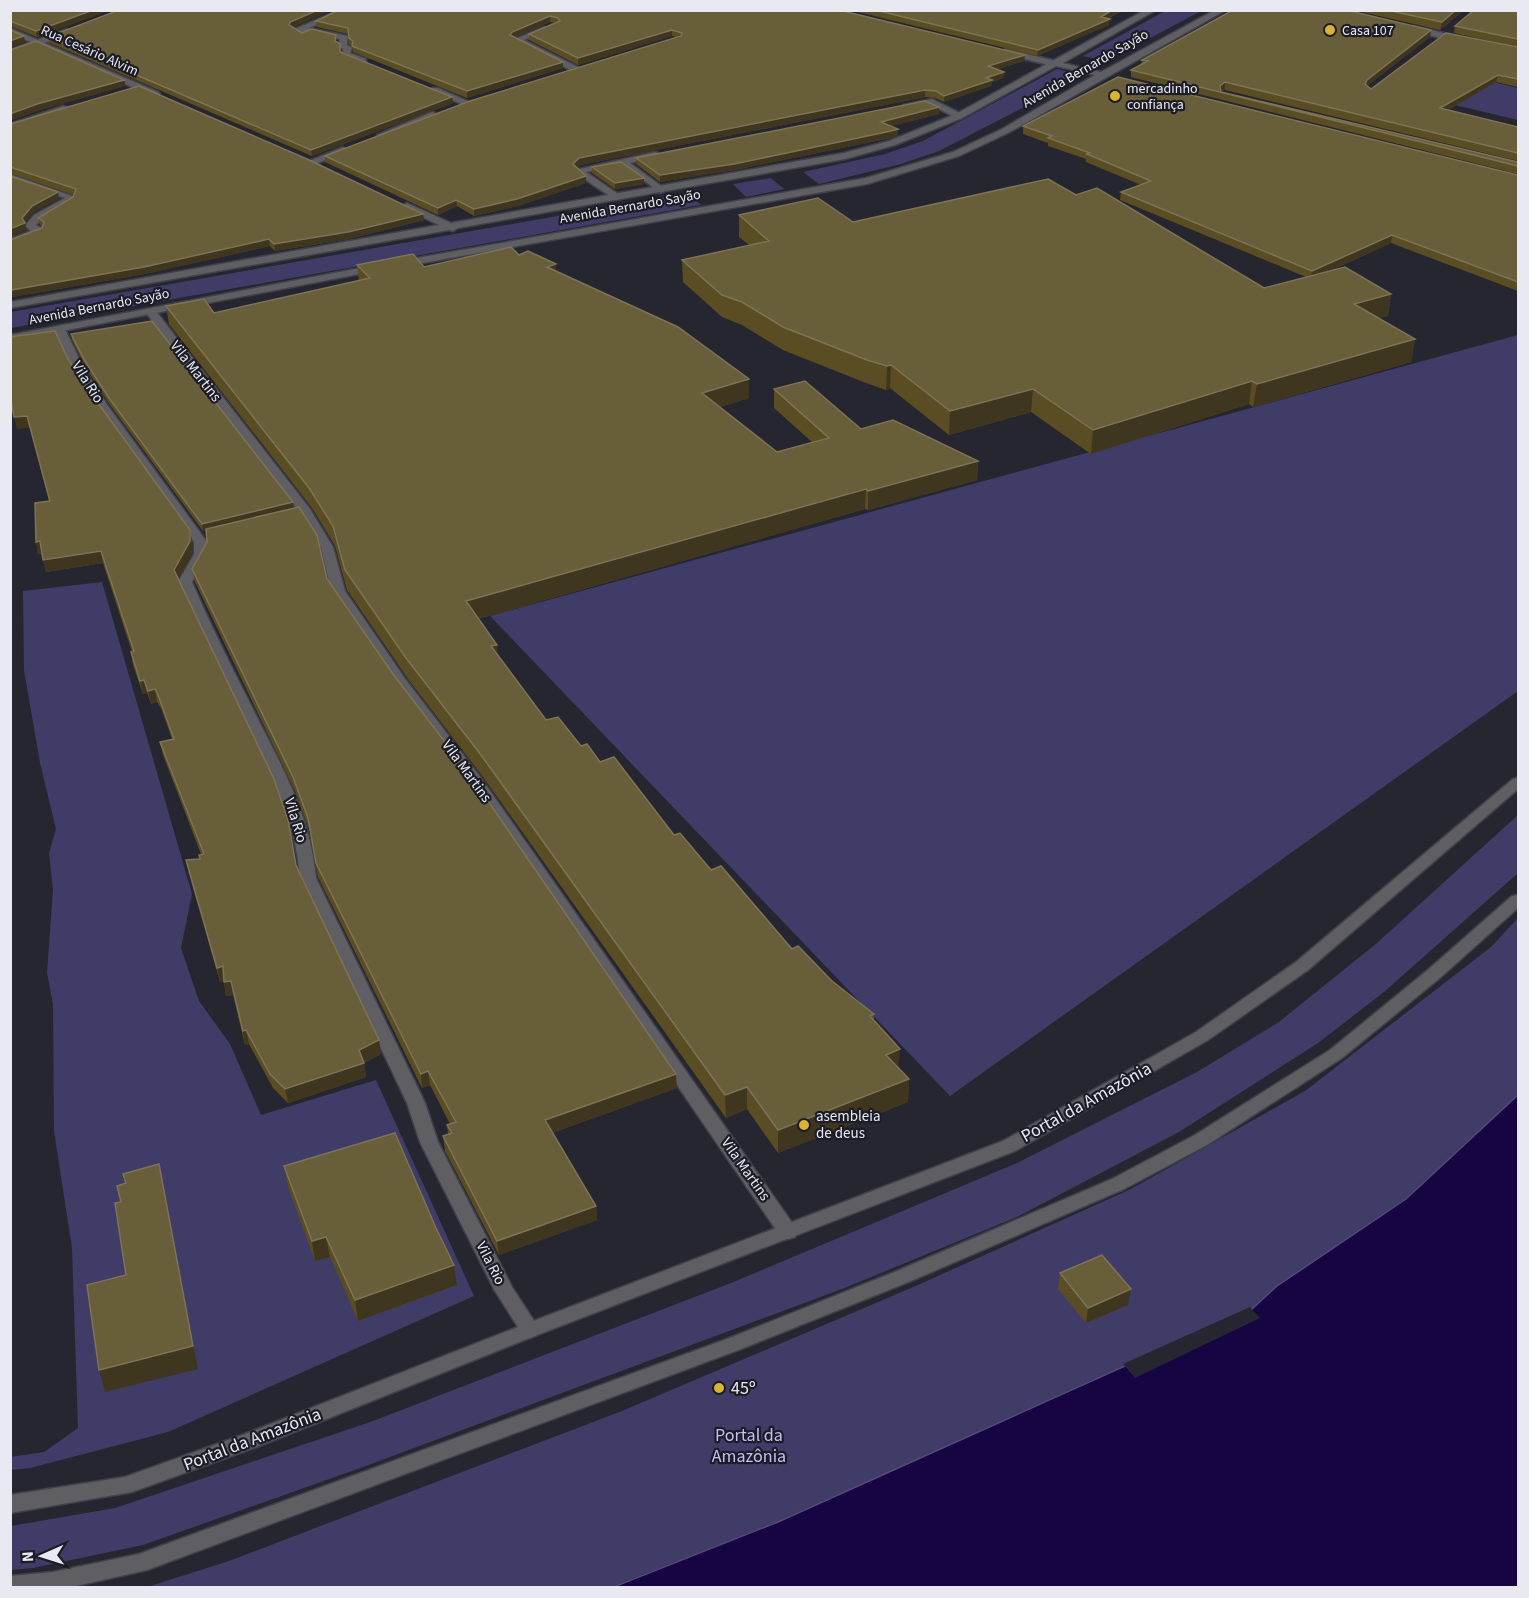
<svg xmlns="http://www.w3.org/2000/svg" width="1529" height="1598" font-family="'Source Sans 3',sans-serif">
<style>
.green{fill:#403c68}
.water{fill:#160443;stroke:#554977;stroke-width:1.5}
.pier{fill:#262630}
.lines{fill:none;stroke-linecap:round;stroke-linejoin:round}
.minor-casing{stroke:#41414b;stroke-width:3}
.tertiary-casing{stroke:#41414b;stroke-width:3}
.minor{fill:#5e5e63;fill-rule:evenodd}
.tertiary{fill:#5e5e63;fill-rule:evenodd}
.wall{fill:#5a4d23}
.shaded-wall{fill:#3f361f}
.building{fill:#695e3a;stroke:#7d7356;stroke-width:1.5}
.poi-dot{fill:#dab333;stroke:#1c1c26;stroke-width:2}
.labels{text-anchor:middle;stroke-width:4.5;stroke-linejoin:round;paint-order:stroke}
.far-poi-label{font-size:14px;fill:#e9e9f1;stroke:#1c1c26;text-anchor:start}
.far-street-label{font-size:14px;fill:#e9e9f1;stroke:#1c1c26}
.street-label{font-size:15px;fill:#e9e9f1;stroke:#1c1c26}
.poi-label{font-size:15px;fill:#e9e9f1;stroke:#1c1c26;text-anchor:start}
.near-street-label{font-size:18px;fill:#e9e9f1;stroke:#1c1c26}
.near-poi-label{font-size:18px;fill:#e9e9f1;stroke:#1c1c26;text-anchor:start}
.near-park-label{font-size:18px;fill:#c0bffa;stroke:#1c1c26}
</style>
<rect width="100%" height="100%" fill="#262630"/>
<path class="green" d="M1167,10l34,1 -94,50 -24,-5z
M1422,65l96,23v32l-117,-28z
M1057,69l27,7 -145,75 -38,13 -82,20 -16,-12 82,-18 38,-13z
M771,178l13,11 -38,8 -13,-13z
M688,193l13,12 -690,123v-16z
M1518,335v356l-568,405 -460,-480z
M102,582l90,312 -11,54 18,53 31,43 31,71 115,-35 98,216 -306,136 -138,36 -19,2 -1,-13 34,-5 34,-24 -6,-180 -18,-117 -1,-127 -6,-31 6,-83 -4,-37 7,-24 -16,-66 -16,-93 -1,-79z
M1518,815v58l-134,119 -66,51 -139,89 -162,85 -175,72 -479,178 -220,78 -110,23 -22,2v-44l104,-18 258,-87 358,-138 286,-120 180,-91 82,-50 98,-79z
M1518,918v177l-112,104 -129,87 -25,23 -474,213 -167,65 -467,1 85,-27 393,-150 296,-126 213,-96 174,-98 186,-144z"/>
<path class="water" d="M1518,1095v492l-907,1 167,-66 474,-213 25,-23 129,-87z"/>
<path class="pier" d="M1250,1307l10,11 -125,60 -12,-14z"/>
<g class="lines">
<g class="minor-casing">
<path id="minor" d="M340,10h13l-44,18 39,8 -1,9 5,3 -2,5 16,6v4l-24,-7 1,-7 -5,-3 2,-7 -28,-6 -8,4 -12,-7z
M1413,26l53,12 1,2 -4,3 -53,-12 -1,-2z
M544,27l7,2 -27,11 56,28v4h-6l-61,-32z
M67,29l4,3 -1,2 -60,21v-5z
M1006,49l50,12 1,2 -4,3 -50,-12 -1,-2z
M432,88h6l34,15 -8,2 -32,-13z
M932,99l30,15 2,2 -8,2 -25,-13 -23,3 -5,-3z
M63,106l8,2 -61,22v-6z
M432,112l3,1v4l-50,20 -8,-2z
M343,147l5,3 -2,2 -31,12 -8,-2z
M655,152l3,1v4l-28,6 34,25 2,2 -5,3 -39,-28 -36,7 38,26 -8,2 -38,-25 -3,-5z
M10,174l65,23 -2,5 -31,17 -6,6 7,4v4l-33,13v-7l21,-8 -6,-5 9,-11 31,-17 -55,-18z
M151,309l4,1 155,199 23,38 12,44 61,89 75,98 314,449 2,5 -2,5 -7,2 -7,-2 -310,-453 -75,-98 -65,-95 -10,-44 -21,-34 -153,-199 -1,-2z
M59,326l6,3 19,40 24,37 99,136v12l-15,28c19,44 40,86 62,129 28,57 56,102 62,167l109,225 13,39 74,145 28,43 -3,5 -7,3 -7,-3 -28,-44 -75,-149 -13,-39 -107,-225c-5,-65 -32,-110 -61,-167 -21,-43 -41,-85 -61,-129l16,-28v-12l-97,-135 -25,-38 -19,-40z"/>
</g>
<g class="tertiary-casing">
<path id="tertiary" d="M1145,10h11l-93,53 38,9 114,-62h11l-218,123 -49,23 -92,28 -467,83 -5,-3 5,-3 466,-83 87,-26 49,-23 93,-54 -39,-9 -94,52 -67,27 -50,14 -387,69 -5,3 -4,-1 -439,78v-6l429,-77 -36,-17 -1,-2 5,-3 44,20 393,-70 45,-12 67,-27z
M10,28l148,64 2,2 -8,2 -142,-63z
M376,265l5,3 -1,2 -370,71v-6z
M1518,778v11l-210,181 -100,70 -193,111 -478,184 -278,111 -127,46 -122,21v-18l115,-18 120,-43 278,-109 480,-184 193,-109 100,-70 217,-183z
M1518,895v13l-77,69 -99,81 -135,87 -83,44 -213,92 -170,68 -594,221 -80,18h-57v-12l43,-4 86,-18 588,-215 170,-68 215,-92 83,-44 135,-85 99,-81 83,-73z"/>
</g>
<use href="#minor" class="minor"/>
<use href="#tertiary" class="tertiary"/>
</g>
<path class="wall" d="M10,10h100l-73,27 -27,-11z
M339,10h500l186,45 -1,6 -26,8 6,3 -1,6 -11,4 -1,4 -47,16 -9,-4 -10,-1 -345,68 -4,3 10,15 -68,23 -44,10 -17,-10 -19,9 -113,-53v-6l352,-119 -5,-1 -94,29 -49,-25v-6l26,-11 -5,-1 -35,15 48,31 -96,30 -114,-46 -1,-6 -3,-2 -1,-10 -31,-7 -1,-6z
M850,10h273l-15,9 1,6 -72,31z
M1353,10h111l-24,20z
M1518,12v35l-64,-14 1,-7z
M293,27l9,6 35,8 4,11 111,45 1,6 -141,53 -262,-113 -2,-6z
M1430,37l-63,49 4,3 147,-42v40l-22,-5 -48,28 70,17v34l-293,-71 -4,2 297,70v12l-387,-97v-7l10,-6 1,-4z
M939,107v7l-48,12 7,3v6l-7,3 -157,32 -74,12 -24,-18v-6z
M10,124l413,90 1,6 -75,19 -74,12 -5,-5 -125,28 -133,23 -2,-4v-53l32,-12 1,-1 -3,-2 -2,-7 35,-21 1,-2 -64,-22z
M1023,126l495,49v116l-127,-48 -66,30 66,21 -3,22 -9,2 36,21 -4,23 -158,45 -4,-3 -158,50 -60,-42 -82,23 -59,-47 -4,2 -20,-7 -83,-33 -41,-25 -20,-8 -39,-35 -1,-22 67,-15 -10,-8v-22l114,7 223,-27 188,93 42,-11 -186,-77 1,-8 20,-7 -55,-23v-3l-38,-13v-3l-25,-9z
M592,167l52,17 -29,5 -23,-16z
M519,255l37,16 193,108v19l-29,9 57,45 35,-10 -38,-34v-19l87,40 117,32 -1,19 -109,30 -3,-1 -387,110 20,37 48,64 35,26 19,16 74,73 37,35 81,79 82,65v6l25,48 10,11 -1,23 -130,51 -31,-44 -21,9 -243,-341 -75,-98 -61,-89 -12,-44 -23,-38 -143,-184 -3,-18 48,7 145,-32 -2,-16 67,2z
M71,334l222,168 1,6 33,71 350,509 -125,45 44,73 1,14 -98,35 -54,-104 -2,-15 5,-2 -1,-9 3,-1 -20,-39 -8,3 -104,-211 -8,-45 -15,-41 -100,-209 -3,-13 15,-27 -1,-11h-3l-93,-126 -24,-37 -14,-28z
M68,359l25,37 97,134 2,13v10l-14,26 118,286 85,189 -17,9 2,14 -78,26 -15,-15 -24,-44 -4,1 -12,-50 -7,1 -2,-15 -4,1 -31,-108 -3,-14 14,-1 1,-5 -38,-99 -3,-13 12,-3 -11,-31 -4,-6 -6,2 -4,-11 -4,1 -10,-29 -2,-13h1l-29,-89 -57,9 -4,-18h-4l-2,-12 13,-41 -19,-74 -13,2z
M284,1166l152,62 18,37 3,20 -99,36 -28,-64 -15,4 -27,-74z
M1060,1273l68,32 -42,18 -28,-34z"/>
<path class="shaded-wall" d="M93,10h17l-73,27 -1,-6z
M318,10h15l-42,18 -2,-3 1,-3z
M1112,10h11l-23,13 1,-6z
M1456,10h8l-24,20 2,-8z
M550,16v6l-38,16 -2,-3 2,-3z
M1110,19l-1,6 -72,31 1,-6z
M672,30v6l-94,29v-7z
M1431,30l-1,7 -64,50 -1,-3 2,-4z
M24,36l1,6 -15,6v-7z
M1025,55l-1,6 -36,11v-6z
M563,62v6l-96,30v-7z
M1004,72l-1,6 -11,4 -1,4 -47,16v-6l42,-18z
M1498,75l-2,7 -58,34 2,-8z
M124,80l2,6 -88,25 -28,10v-7l27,-10z
M1225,82v8l-4,2 -1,-6z
M925,90v7l-345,68 -7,6v-7l6,-6z
M452,97l1,6 -141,53 -1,-6z
M939,107v7l-58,15v-7z
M898,129v6l-7,3 -157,32 -74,12v-7z
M586,176v7l-68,23 -44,10v-7z
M644,178v6l-29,5v-6z
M58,192l1,7 -26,14 -9,11 1,-1 2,7 -17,7v-8l22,-23z
M456,200l1,6 -19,9v-7z
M423,214l1,6 -75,19 -74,12 -1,-7z
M1392,235l-1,8 -80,36 1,-8z
M269,239l1,7 -125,28 -133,23 -1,-7z
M556,264l1,18 -10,-15z
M1391,294l-3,22 -38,10 4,-22z
M1415,339l-4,23 -158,45 4,-23z
M891,365l-1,23 -4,2 1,-24z
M749,379v19l-46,14 -1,-19z
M1252,381l-3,23 -158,50 2,-24z
M1033,389l-2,23 -82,23 1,-24z
M27,416l3,11 -13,2 -3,-12z
M978,461l-1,19 -109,30v-19z
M866,489l-1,20 -397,113 -2,-21z
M293,502l1,7 -91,22 -1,-7z
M190,530l2,13v10l-16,30 -2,-13z
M40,541l3,12 -5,1 -2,-12z
M101,551l2,12 -57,9 -3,-12z
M497,645l2,21 -8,-20z
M144,680l3,13 -4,1 -3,-13z
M155,689l2,13 -6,2 -3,-13z
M223,966l2,14 -5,2 -3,-14z
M231,981l2,14 -7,1 -2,-14z
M246,1030l3,14 -4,1 -2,-14z
M379,1040l2,14 -20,10 -2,-14z
M900,1049l-2,23 -12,-17z
M364,1063l2,14 -78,26 -3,-14z
M428,1071l2,14 -8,3 -1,-14z
M676,1074l1,14 -131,47 -1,-15z
M909,1079l-1,23 -130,51v-23z
M747,1087v22l-21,9 -1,-23z
M159,1164l39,205 -93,23 -6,-22z
M596,1206l1,14 -98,35 -2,-14z
M326,1237l4,20 -15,4 -3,-20z
M454,1265l3,20 -99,36 -3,-21z
M1131,1289l-3,16 -42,18 2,-15z"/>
<path class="building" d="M10,10h83l-57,21 -26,-10z
M119,10h199l-28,12 -1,3 13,8 10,-4 24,6 -1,6 5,3v8l112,45 -141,53 -263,-113z
M339,10h500l186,45 -37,11 16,6 -18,6 6,2 -48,16 -8,-5 -11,-1 -346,68 -6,6 13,12 -69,23 -43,10 -18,-9 -18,8 -113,-52 145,-55 211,-65 1,-3 -10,-3 -94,28 -49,-24 31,-13 -2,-3 -8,-2 -38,16 -2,3 53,27 -96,29 -115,-45 1,-5 -4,-3 -1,-10 -32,-7z
M875,10h237l-11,7 9,2 -72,31z
M1233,10h113l85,20 -64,50 -2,4 6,5 75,-56 72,14v32l-20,-4 -58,33 78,19v26l-293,-71 -5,4 1,6 297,70v4l-387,-96 17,-9 -6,-1z
M1386,10h70l-14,12z
M1474,10h38l6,2v27l-63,-13z
M10,30l14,6 -14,5z
M36,41l88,39 -87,24 -27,10v-64z
M1118,77l400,98v107l-126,-47 -80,36 -191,-79 30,-11 -64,-27 3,-1 -42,-15 4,-2 -29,-10z
M139,86l168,73 116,55 -75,18 -74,12 -5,-5 -125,28 -133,23 -1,-50 32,-12 2,-6 -6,-4 35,-21 3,-8 -66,-22v-43z
M925,101l14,6 -58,15 17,7 -7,2 -157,33 -74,11 -24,-17z
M621,162l23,16 -29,5 -23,-16z
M10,176l48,16 -26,14 -10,12 3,5 -15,6z
M1048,179l28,16 21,-7 167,100 81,-21 46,27 -37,10 61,35 -158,45 -5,-3 -159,49 -60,-41 -83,22 -59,-46 -4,1 -20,-6 -84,-33 -41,-25 -20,-7 -40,-35 87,-19 -30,-26 79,-17 35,24z
M511,247l8,8 9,-4 28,13 -9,3 131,60 71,52 -47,14 75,59 52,-14 -55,-49 31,-8 56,48 32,-9 85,41 -110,30 -2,-2 -400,112 31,44 -6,1 55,74 12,-3 23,29 6,-2 13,18 14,-5 60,78 6,-2 31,37 10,-4 71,83 6,-3 34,35 42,33 -4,2 30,33 -14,6 23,24 -131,51 -31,-43 -22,8 -244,-340 -75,-97 -61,-88 -12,-44 -24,-38 -143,-182 38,-7 10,14 156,-35 -13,-13 56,-11 11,13z
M152,321l141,181 -91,22 -93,-126 -24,-37 -14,-27z
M55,331l13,28 25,37 97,134v11l-16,29 100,209 14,41 8,45 83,175 -20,10 5,13 -79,26 -15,-15 -24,-44 -3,1 -12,-50 -7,1 -1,-16 -6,2 -31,-108 14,-1 -1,-4 5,-1 -44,-112 14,-3 -16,-44 -3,-6 -7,2 -4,-11 -4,1 -9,-29 3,-1 -33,-100 -58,9 -3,-19 -4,1 -1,-39 15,-2 -23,-85 -13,1 -4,-21v-59z
M299,507l18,28 10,44 66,95 75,98 208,302 -131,46 51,86 -99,35 -54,-105 9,-3 -5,-8 9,-3 -28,-51 -7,3 -105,-211 -8,-45 -15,-41 -101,-208 15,-27 -1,-13z
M395,1133l41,95 18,37 -99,35 -29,-63 -14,4 -28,-75z
M159,1164l34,182 -94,24 -12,-85 39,-10 -11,-72 6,-1 -4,-16 9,-3 -3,-9z
M1102,1255l29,34 -43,19 -28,-35z"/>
<g class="poi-dot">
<circle cx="1330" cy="30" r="6"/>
<circle cx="1115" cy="96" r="6"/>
<circle cx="804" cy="1125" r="6"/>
<circle cx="719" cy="1388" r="6"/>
</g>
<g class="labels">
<g class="far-poi-label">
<text x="1342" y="35">Casa 107</text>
<text x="1127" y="93">mercadinho<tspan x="1127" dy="16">confiança</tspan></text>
</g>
<g class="far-street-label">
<text transform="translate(90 50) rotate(24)" y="5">Rua Cesário Alvim</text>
<text transform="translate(1085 68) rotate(-30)" y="5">Avenida Bernardo Sayão</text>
<text transform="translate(630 206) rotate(-10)" y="5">Avenida Bernardo Sayão</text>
<text transform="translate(99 306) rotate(-11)" y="5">Avenida Bernardo Sayão</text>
</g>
<g class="street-label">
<text transform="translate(196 371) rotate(52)" y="5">Vila Martins</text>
<text transform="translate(88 382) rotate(58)" y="5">Vila Rio</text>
<text transform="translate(467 771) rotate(54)" y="5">Vila Martins</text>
<text transform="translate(296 820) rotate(73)" y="5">Vila Rio</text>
<text transform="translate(746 1169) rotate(55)" y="5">Vila Martins</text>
<text transform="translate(491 1263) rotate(63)" y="5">Vila Rio</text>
</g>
<g class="poi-label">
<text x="816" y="1121">asembleia<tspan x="816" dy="17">de deus</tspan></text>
</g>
<g class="near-street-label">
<text transform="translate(1086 1102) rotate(-29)" y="6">Portal da Amazônia</text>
<text transform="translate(252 1439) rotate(-21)" y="6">Portal da Amazônia</text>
</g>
<g class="near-poi-label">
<text x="731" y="1394">45º</text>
</g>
<g class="near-park-label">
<text x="749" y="1441">Portal da<tspan x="749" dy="21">Amazônia</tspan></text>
</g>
</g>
<rect width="1529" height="1598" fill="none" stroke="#e9e9f1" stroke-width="24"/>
<g transform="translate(42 1556) rotate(267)" stroke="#1c1c26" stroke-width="4.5" paint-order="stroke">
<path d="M0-4.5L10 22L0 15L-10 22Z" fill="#e9e9f1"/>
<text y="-9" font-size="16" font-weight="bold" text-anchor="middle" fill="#e9e9f1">N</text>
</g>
</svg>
